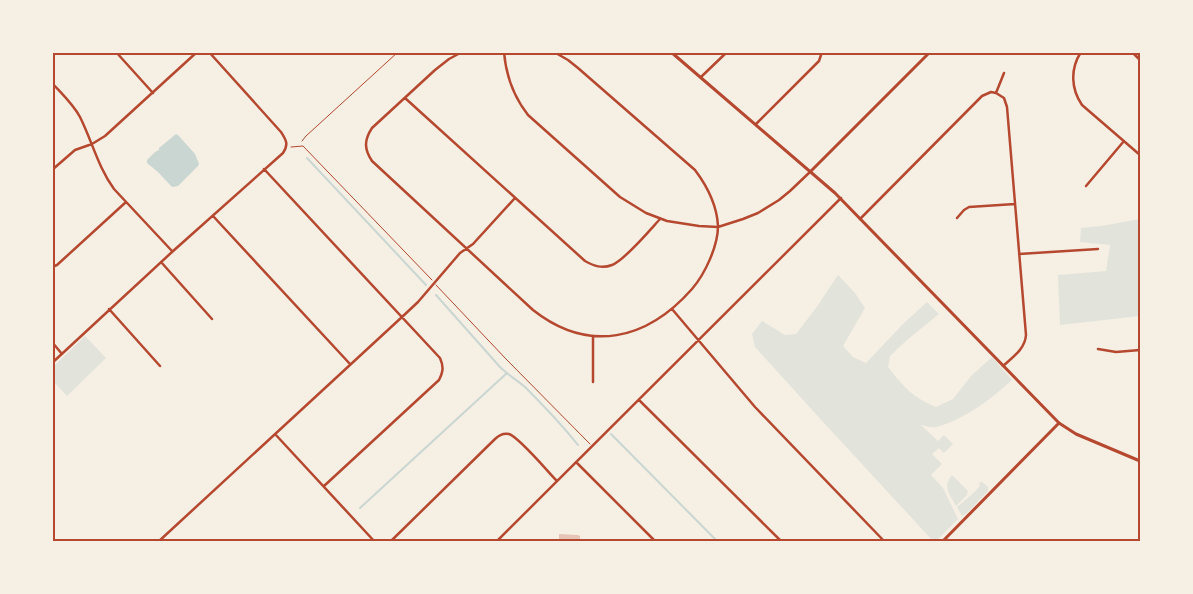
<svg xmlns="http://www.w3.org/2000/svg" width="1193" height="594" font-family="'Titillium Web',sans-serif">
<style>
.green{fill:#e2e4dc}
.water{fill:#c9d6d2}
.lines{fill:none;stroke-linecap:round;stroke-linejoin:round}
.stream{stroke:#c9d6d2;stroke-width:2}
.building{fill:#e6c5b7}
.path{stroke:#b5482f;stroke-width:1}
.minor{stroke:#b5482f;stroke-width:2.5}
.tertiary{stroke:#b5482f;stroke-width:3}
.secondary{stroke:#b5482f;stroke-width:3}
.neatline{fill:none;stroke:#b5482f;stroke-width:2}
</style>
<rect width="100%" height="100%" fill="#f6efe4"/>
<path class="green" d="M1140,219v97l-80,9 -2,-50 48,-4 4,-26 -30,-3 1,-14 20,-2z
M838,275l17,18 10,15 -22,38 10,11 13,6 37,-39 24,-22 12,12 -32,26 -17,16 -2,11c15,19 24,30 48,40l17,-8 18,-23 21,-19 20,23c-21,19 -48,40 -76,47 -4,1 -10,-1 -15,-2l17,16 6,-6 9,9 -9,9 -5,-5 -7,6 10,10 -11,11 12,13 15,31 -22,22h-3l-109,-118 -69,-76 -3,-13 10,-13 23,14 11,-1 20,-26z
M85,336l21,22 -39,38 -14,-15v-14z
M952,475l16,16 -1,4 -11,11c-6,-11 -14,-19 -4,-31z
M981,481l7,6v4l-22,23 -4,2 -5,-9c8,-7 16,-13 23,-21l-1,-2z"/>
<path class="water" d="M176,134l2,1 17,19 4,10 -1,2 -20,20 -6,1 -14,-15 -11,-9v-3l8,-8 4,-2v-2z"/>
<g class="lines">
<path class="stream" d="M307,158l119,127
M436,295l64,72c8,8 17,13 25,20 19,19 37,38 53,58
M611,434l107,108
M360,508l147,-135"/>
</g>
<path class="building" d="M559,534l19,1 2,1v6h-21z"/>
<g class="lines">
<path class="path" d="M302,141l4,-5 92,-84
M291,147l12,-1 129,134
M436,285l70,74 84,85"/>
<path class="minor" d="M116,52l37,41
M322,52l7,1 4,-1
M462,52l-13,7 -14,11 -63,58c-8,12 -8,21 0,33l161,149c56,44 114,30 159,-21 13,-15 26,-43 26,-63 -1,-20 -11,-40 -23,-56l-117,-102 -10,-8 -14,-8
M504,52c2,24 9,44 24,63l92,82 26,16 21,8 32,5 19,1 25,-8 15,-6 21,-13 11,-9 21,-20
M1081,52c-11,17 -10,37 1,53l58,50
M1132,52l8,8
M701,77l26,-25
M52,83c10,11 21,21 28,34 12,24 18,50 34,72l58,62
M996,93l8,5 3,9 19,228c-1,14 -13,22 -23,31
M996,93l8,-20
M405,98l180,163c9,5 17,8 27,4 13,-5 38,-35 48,-46
M756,124l63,-63 3,-9
M264,169l176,189c4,9 3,14 -1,22l-115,106
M52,170l23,-20 17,-6 13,-8 92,-84
M1086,186l38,-45
M213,216l137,148
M957,218l7,-8 5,-3 46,-3
M860,219l122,-123 9,-4 5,1
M1019,254l79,-5
M161,262l51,57
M52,267l5,-2 69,-63
M109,309l51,57
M672,309l83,98 130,135
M52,342l10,12
M1098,349l18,3 24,-2
M52,363l120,-111 111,-99c6,-9 3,-13 -2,-21l-72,-80
M593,382v-46
M639,400l143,142
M275,434l100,108
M576,462l80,80
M158,542l244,-225 16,-15 42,-49 13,-9 42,-46
M390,542l105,-103c4,-4 9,-6 14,-5 10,3 39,38 48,47
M496,542l345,-344"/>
<path class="tertiary" d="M811,171l119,-119
M942,542l117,-119"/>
<path class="secondary" d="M671,52l164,141 224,230 17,11 64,27"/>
</g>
<rect width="1193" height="594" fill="none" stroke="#f6efe4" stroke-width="108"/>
<rect x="54" y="54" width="1085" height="486" class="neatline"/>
</svg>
